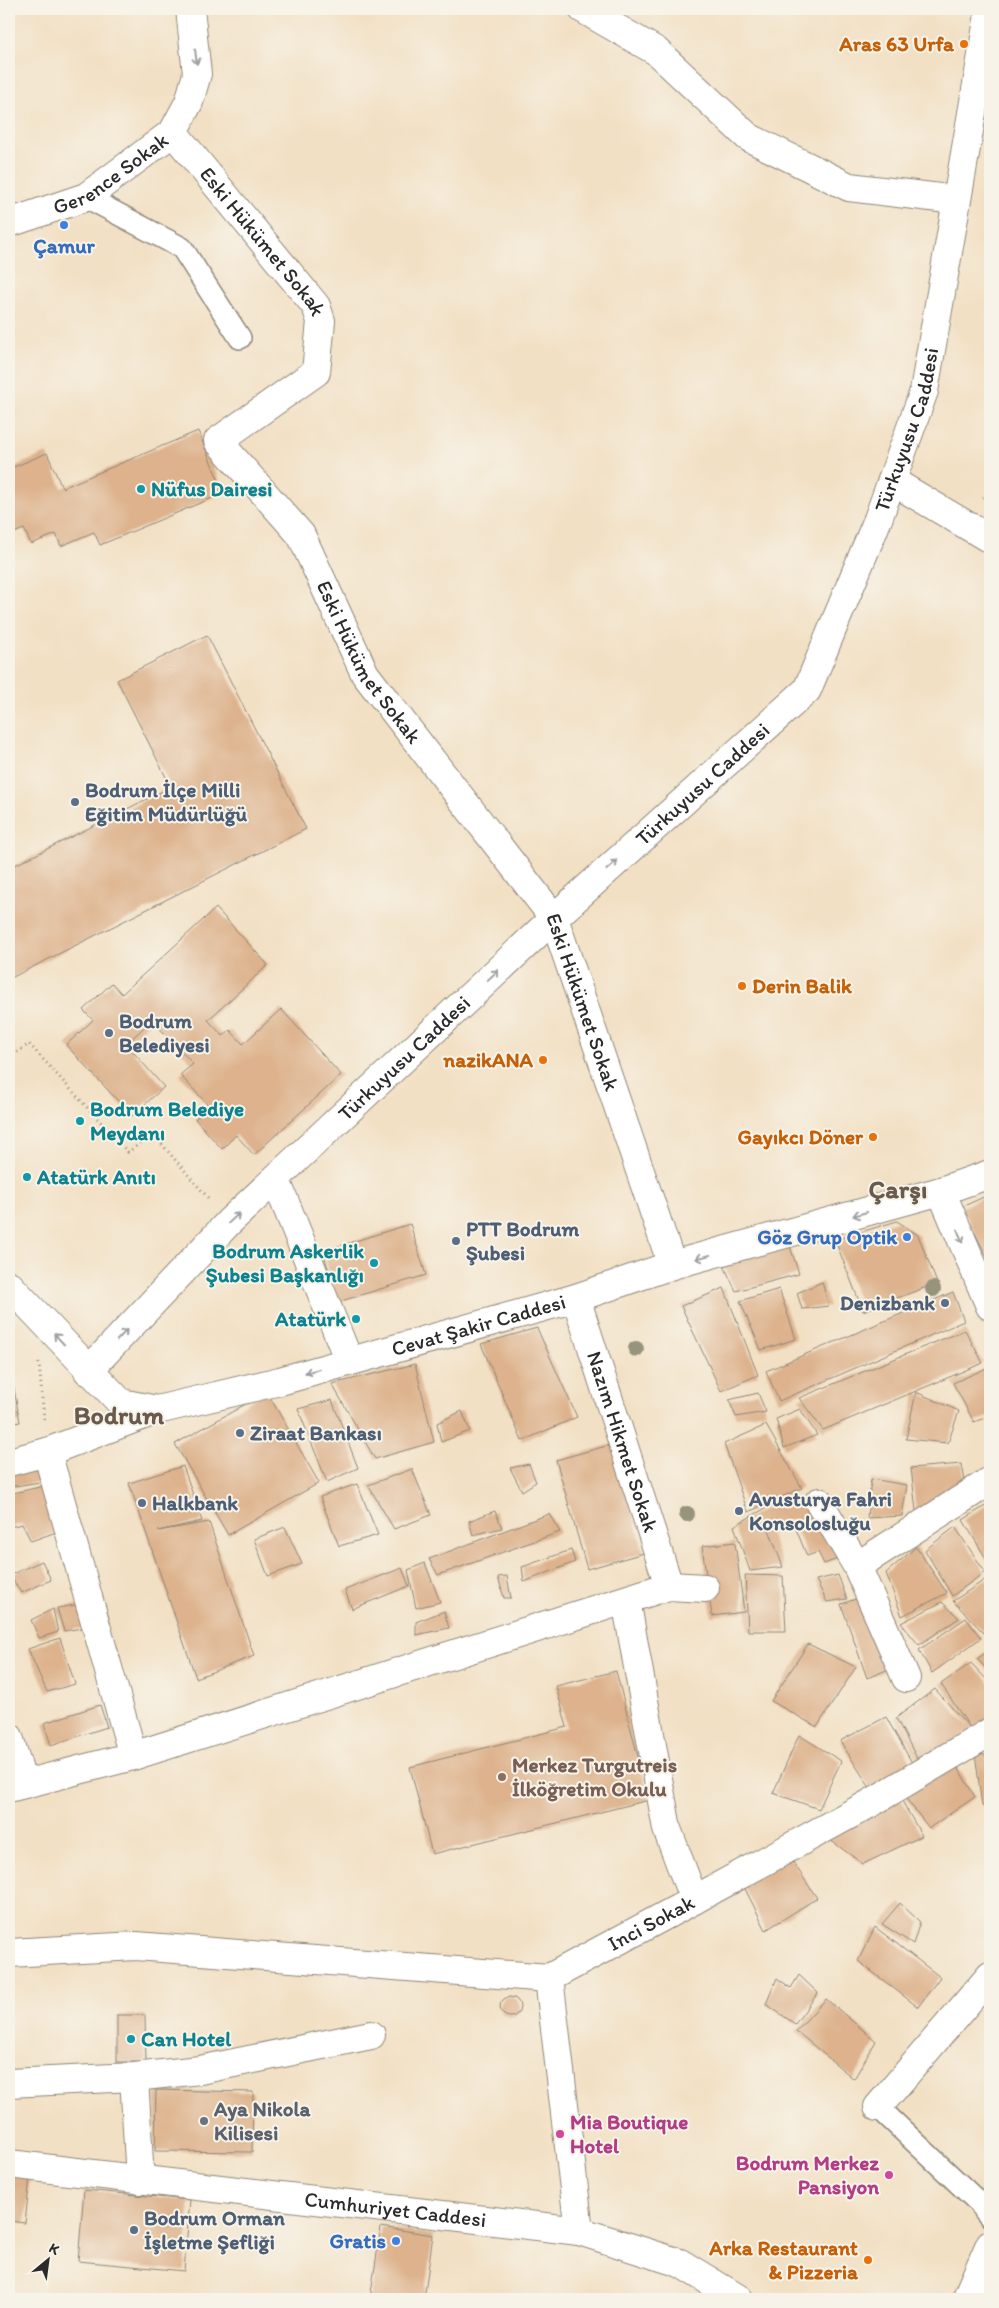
<svg xmlns="http://www.w3.org/2000/svg" width="999" height="2308" font-family="Itim,sans-serif">
<style>
.building{fill:#ddb28c}
.lines{fill:none;stroke-linecap:round;stroke-linejoin:round}
.lane-casing{stroke:#8e8678;stroke-width:24}
.street-casing{stroke:#8e8678;stroke-width:30}
.secondary-casing{stroke:#8e8678;stroke-width:30}
.path{stroke:#8e8678;stroke-width:3;stroke-dasharray:1 4;stroke-linecap:butt}
.lane{stroke:#fff;stroke-width:21}
.street{stroke:#fff;stroke-width:28}
.secondary{stroke:#fff;stroke-width:28}
.tree{fill:#96947c}
.oneway{stroke:#a0a0a0}
.food-dot{fill:#e8710a;stroke:#f7f3e8;stroke-width:2}
.shop-dot{fill:#3f7fe0;stroke:#f7f3e8;stroke-width:2}
.culture-dot{fill:#0f9aa8;stroke:#f7f3e8;stroke-width:2}
.service-dot{fill:#5c6f8a;stroke:#f7f3e8;stroke-width:2}
.education-dot{fill:#8d6e63;stroke:#f7f3e8;stroke-width:2}
.worship-dot{fill:#6b7280;stroke:#f7f3e8;stroke-width:2}
.hotel-dot{fill:#d1479c;stroke:#f7f3e8;stroke-width:2}
.labels{text-anchor:middle;stroke-width:4;stroke-linejoin:round;paint-order:stroke}
.food-label{font-size:21px;font-weight:bold;fill:#c56008;stroke:#f7f3e8;text-anchor:end}
.street-label{font-size:21px;fill:#2b2b2b;stroke:#f7f3e8}
.shop-label{font-size:21px;font-weight:bold;fill:#366cbe;stroke:#f7f3e8;text-anchor:end}
.culture-label{font-size:21px;font-weight:bold;fill:#0d838f;stroke:#f7f3e8;text-anchor:start}
.service-label{font-size:21px;font-weight:bold;fill:#4e5e75;stroke:#f7f3e8;text-anchor:start}
.education-label{font-size:21px;font-weight:bold;fill:#785e54;stroke:#f7f3e8;text-anchor:start}
.worship-label{font-size:21px;font-weight:bold;fill:#5b616d;stroke:#f7f3e8;text-anchor:start}
.hotel-label{font-size:21px;font-weight:bold;fill:#b23c85;stroke:#f7f3e8;text-anchor:start}
.district-label{font-size:26px;font-weight:bold;fill:#695a4d;stroke:#f7f3e8}
</style>
<rect width="100%" height="100%" fill="#f7f3e8"/>
<filter id="ink" filterUnits="userSpaceOnUse"><feTurbulence type="fractalNoise" baseFrequency=".02" numOctaves="2"/><feDisplacementMap in="SourceGraphic" scale="10" xChannelSelector="R" yChannelSelector="G"/><feConvolveMatrix kernelMatrix="1 2 1 2 8 2 1 2 1" color-interpolation-filters="sRGB"/></filter>
<filter id="wash" filterUnits="userSpaceOnUse"><feTurbulence type="fractalNoise" baseFrequency=".0096" numOctaves="4" result="noise"/><feDisplacementMap in="SourceGraphic" scale="20" xChannelSelector="R" yChannelSelector="G"/><feGaussianBlur stdDeviation="1.12" result="paint"/><feColorMatrix in="noise" values="0 0 0 0 0 0 0 0 0 0 0 0 0 0 0 0 0 1.4 0 .05"/><feComposite in="paint" operator="in"/></filter>
<g filter="url(#wash)">
<rect width="100%" height="100%" fill="#f2e0c4"/>
<g id="blocks">
<path class="building" d="M198,431l26,62 -124,52 -6,-13 -33,14 -5,-12 -25,10 -7,-15 -15,6v-66l38,-16 15,35z
M207,635l99,194 -297,150v-111l162,-81 -54,-107z
M216,908l52,57 -60,55 15,16 7,-6 13,14 38,-35 60,66 -87,80 -18,-20 -14,14 -27,-30 14,-13 -29,-31 13,-11 -41,-44 -26,24 38,43 -32,29 -66,-71 27,-25 -10,-10 29,-27 10,11z
M990,1194v69l-28,-56z
M897,1221l21,14 19,48 -74,28 -28,-71z
M410,1224l16,51 -88,27 -15,-51z
M788,1240l11,34 -63,17 -12,-25z
M822,1282l7,24 -27,3 -5,-16z
M724,1288l34,87 -37,16 -40,-85z
M779,1289l17,50 -35,11 -21,-49z
M953,1292l11,29 -185,80 -13,-30z
M537,1328l40,89 -55,24 -41,-97z
M965,1330l18,33 -160,67 -24,-32z
M9,1361l11,61 -11,2z
M415,1364l19,78 -59,17 -43,-75z
M989,1367l1,49 -16,6 -21,-39z
M267,1392l52,91 -91,52 -53,-91z
M916,1392l43,19 -11,32 -42,-4z
M758,1393l8,19 -30,5 -7,-17z
M332,1400l26,68 -31,14 -29,-73z
M800,1409l17,26 -33,13 -8,-29z
M462,1411l8,20 -29,11 -4,-19z
M766,1425l36,63 -54,24 -24,-68z
M613,1444l31,109 -57,16 -31,-109z
M36,1464l10,17 -37,6v-17z
M529,1464l7,18 -14,9 -12,-23z
M962,1464l4,23 -49,32 -6,-51z
M183,1466l19,55 -44,10 51,-9 45,134 -58,22 -67,-195z
M412,1469l19,46 -37,14 -26,-44z
M871,1479l36,6 -5,31 -35,2z
M357,1484l21,51 -39,11 -19,-49z
M44,1486l15,45 -28,10 -9,-17 -13,3v-33z
M795,1501h12l36,56 -19,7 -6,-12 -11,4 -15,-37 -24,8 15,40 -33,4 -16,-45 30,-17z
M990,1503v62l-27,-45z
M495,1511l7,17 -29,7 -4,-14z
M549,1514l11,18 -122,43 -9,-16z
M285,1527l17,37 -34,12 -14,-37z
M955,1527l30,45 -33,24 -27,-46z
M735,1542l9,70 -32,4 -10,-70z
M916,1547l31,46 -45,23 -16,-43z
M571,1550l4,12 -51,20 -2,-15z
M42,1561l9,19 -30,13 -11,-18z
M425,1563l15,39 -24,6 -8,-38z
M402,1568l7,18 -57,23 -7,-19z
M745,1575l38,1 3,55h-38z
M838,1575l9,24 -20,3 -11,-22z
M507,1576l4,22h-7l-6,-21z
M986,1579l4,4v46l-6,4 -31,-32z
M865,1596l29,71 -27,11 -26,-74z
M942,1602l17,16 -40,27 -18,-22z
M82,1604l6,23 -24,4 -7,-23z
M53,1609l5,23 -19,6 -8,-18z
M444,1611l5,17 -33,7v-13z
M966,1618l15,20 -49,35 -13,-23z
M60,1638l15,46 -28,8 -19,-43z
M808,1644l48,23 -39,60 -46,-26z
M990,1649v23l-13,-13z
M971,1663l19,20v34l-19,12 -30,-45z
M616,1671l33,129 -217,54 -22,-87 157,-40 -11,-41z
M935,1689l36,40 -50,37 -25,-48z
M100,1705l7,22 -56,18 -7,-22z
M886,1717l29,51 -43,23 -32,-50z
M799,1735l42,26 -22,48 -46,-16z
M975,1753l15,3v51l-8,-1z
M953,1759l22,38 -46,31 -28,-36z
M898,1794l24,42 -59,28 -37,-27z
M789,1856l28,42 -51,32 -22,-43z
M900,1903l20,19 -7,22 -31,-20z
M875,1927l65,50 -22,30 -60,-46z
M799,1975l19,18 -23,31 -29,-20 11,-26 14,10z
M500 2007a10 10 0 1 1 20 0a10 10 0 1 1-20 0Z
M826,1999l50,42 -22,38 -58,-48z
M117,2015h28l1,47h-29z
M156,2090l97,2 -1,60 -97,-1z
M9,2175l21,2 -5,46 -16,-2z
M84,2190l106,10 -6,71 -106,-10z
M381,2227l52,8 -9,64h-54z"/>
</g>
</g>
<g filter="url(#ink)">
<use href="#blocks" fill-opacity="0" stroke="#8e8678" stroke-width="1"/>
<g class="lines">
<g class="lane-casing">
<path id="lane" d="M86,197l96,51 58,90
M878,2107l97,92 15,18"/>
</g>
<g class="street-casing">
<g id="street">
<path d="M583,9l73,42 92,86 101,50 107,13"/>
<path id="s1" d="M173,132l143,174 5,15 -5,51 -98,69 83,94 64,139 189,244 118,347"/>
<path id="s2" d="M9,223l77,-26 87,-65 16,-30 8,-28 -7,-65"/>
<path d="M892,481l98,58"/>
<path d="M276,1180l73,181"/>
<path id="s3" d="M576,1298l93,288"/>
<path d="M9,1462l38,-10 110,-42"/>
<path d="M819,1502l38,64 49,112"/>
<path d="M857,1566l133,-85"/>
<path d="M9,1737l14,47"/>
<path d="M133,1756l536,-170 36,2"/>
<path d="M9,1788l124,-32 -86,-304"/>
<path d="M694,1900l175,-96 121,-72"/>
<path d="M9,1953l127,-7 413,32"/>
<path id="s4" d="M549,1978l145,-78 -27,-71 -41,-229"/>
<path d="M549,1978l30,253"/>
<path d="M134,2077l6,103"/>
<path d="M9,2083l125,-6 66,-7 171,-35"/>
<path d="M878,2107l112,-131"/>
<path id="s5" d="M9,2164l570,67 101,32 59,36"/>
<path d="M966,2299l24,-55"/>
</g>
</g>
<g class="secondary-casing">
<g id="secondary">
<path d="M941,1191l49,115"/>
<path id="s6" d="M9,1285l112,118 36,7 123,-29 296,-83 96,-33 269,-74 49,-17"/>
<path id="s7" d="M88,1371l141,-149 325,-304 253,-228 71,-171 46,-128 66,-382"/>
</g>
</g>
<path class="path" d="M983,498l7,-6
M9,1058l20,-14 99,108 25,-18 56,65
M39,1363l5,56"/>
<use href="#lane" class="lane"/>
<use href="#street" class="street"/>
<use href="#secondary" class="secondary"/>
</g>
<g class="tree">
<circle cx="933" cy="1289" r="8"/>
<circle cx="636" cy="1349" r="8"/>
<circle cx="687" cy="1514" r="8"/>
</g>
<defs><path id="oneway-shaft" d="M-6 0H5M1.5-3L5.5 0L1.5 3" fill="none" stroke-width="1.6" stroke-linecap="round" stroke-linejoin="round" transform="scale(1.25)"/></defs>
<g class="oneway">
<use href="#oneway-shaft" transform="translate(196 57) rotate(83)"/>
<use href="#oneway-shaft" transform="translate(612 865) rotate(-42)"/>
<use href="#oneway-shaft" transform="translate(493 975) rotate(-43)"/>
<use href="#oneway-shaft" transform="translate(860 1214) rotate(165)"/>
<use href="#oneway-shaft" transform="translate(234 1218) rotate(-43)"/>
<use href="#oneway-shaft" transform="translate(960 1236) rotate(67)"/>
<use href="#oneway-shaft" transform="translate(703 1257) rotate(165)"/>
<use href="#oneway-shaft" transform="translate(122 1335) rotate(-47)"/>
<use href="#oneway-shaft" transform="translate(59 1339) rotate(-133)"/>
<use href="#oneway-shaft" transform="translate(312 1371) rotate(164)"/>
</g>
</g>
<g class="food-dot">
<circle cx="964" cy="44" r="5"/>
<circle cx="742" cy="986" r="5"/>
<circle cx="543" cy="1060" r="5"/>
<circle cx="873" cy="1137" r="5"/>
<circle cx="868" cy="2260" r="5"/>
</g>
<g class="shop-dot">
<circle cx="64" cy="225" r="5"/>
<circle cx="907" cy="1237" r="5"/>
<circle cx="396" cy="2241" r="5"/>
</g>
<g class="culture-dot">
<circle cx="141" cy="489" r="5"/>
<circle cx="80" cy="1121" r="5"/>
<circle cx="27" cy="1177" r="5"/>
<circle cx="374" cy="1263" r="5"/>
<circle cx="356" cy="1319" r="5"/>
<circle cx="131" cy="2039" r="5"/>
</g>
<g class="service-dot">
<circle cx="75" cy="802" r="5"/>
<circle cx="109" cy="1033" r="5"/>
<circle cx="456" cy="1241" r="5"/>
<circle cx="945" cy="1303" r="5"/>
<circle cx="240" cy="1433" r="5"/>
<circle cx="142" cy="1503" r="5"/>
<circle cx="739" cy="1511" r="5"/>
<circle cx="134" cy="2230" r="5"/>
</g>
<circle class="education-dot" cx="502" cy="1777" r="5"/>
<circle class="worship-dot" cx="204" cy="2121" r="5"/>
<g class="hotel-dot">
<circle cx="560" cy="2134" r="5"/>
<circle cx="889" cy="2175" r="5"/>
</g>
<g class="labels">
<g class="food-label">
<text x="954" y="51">Aras 63 Urfa</text>
<text x="752" y="993" text-anchor="start">Derin Balik</text>
<text x="533" y="1067">nazikANA</text>
<text x="863" y="1144">Gayıkcı Döner</text>
<text x="858" y="2255">Arka Restaurant<tspan x="858" dy="24">&amp; Pizzeria</tspan></text>
</g>
<g class="street-label">
<text dy="7" stroke="none"><textPath href="#s2" startOffset="114">Gerence Sokak</textPath></text>
<text dy="7" stroke="none"><textPath href="#s1" startOffset="142">Eski Hükümet Sokak</textPath></text>
<text dy="7" stroke="none"><textPath href="#s7" startOffset="1270">Türkuyusu Caddesi</textPath></text>
<text dy="7" stroke="none"><textPath href="#s1" startOffset="682">Eski Hükümet Sokak</textPath></text>
<text dy="7" stroke="none"><textPath href="#s7" startOffset="850">Türkuyusu Caddesi</textPath></text>
<text dy="7" stroke="none"><textPath href="#s1" startOffset="1088">Eski Hükümet Sokak</textPath></text>
<text dy="7" stroke="none"><textPath href="#s7" startOffset="445">Türkuyusu Caddesi</textPath></text>
<text dy="7" stroke="none"><textPath href="#s6" startOffset="532">Cevat Şakir Caddesi</textPath></text>
<text dy="7" stroke="none"><textPath href="#s3" startOffset="151">Nazım Hikmet Sokak</textPath></text>
<text dy="7" stroke="none"><textPath href="#s4" startOffset="116">Inci Sokak</textPath></text>
<text dy="7" stroke="none"><textPath href="#s5" startOffset="389">Cumhuriyet Caddesi</textPath></text>
</g>
<g class="shop-label">
<text x="64" y="253" text-anchor="middle">Çamur</text>
<text x="897" y="1244">Göz Grup Optik</text>
<text x="386" y="2248">Gratis</text>
</g>
<g class="culture-label">
<text x="151" y="496">Nüfus Dairesi</text>
<text x="90" y="1116">Bodrum Belediye<tspan x="90" dy="24">Meydanı</tspan></text>
<text x="37" y="1184">Atatürk Anıtı</text>
<text x="364" y="1258" text-anchor="end">Bodrum Askerlik<tspan x="364" dy="24">Şubesi Başkanlığı</tspan></text>
<text x="346" y="1326" text-anchor="end">Atatürk</text>
<text x="141" y="2046">Can Hotel</text>
</g>
<g class="service-label">
<text x="85" y="797">Bodrum İlçe Milli<tspan x="85" dy="24">Eğitim Müdürlüğü</tspan></text>
<text x="119" y="1028">Bodrum<tspan x="119" dy="24">Belediyesi</tspan></text>
<text x="466" y="1236">PTT Bodrum<tspan x="466" dy="24">Şubesi</tspan></text>
<text x="935" y="1310" text-anchor="end">Denizbank</text>
<text x="250" y="1440">Ziraat Bankası</text>
<text x="749" y="1506">Avusturya Fahri<tspan x="749" dy="24">Konsolosluğu</tspan></text>
<text x="152" y="1510">Halkbank</text>
<text x="144" y="2225">Bodrum Orman<tspan x="144" dy="24">İşletme Şefliği</tspan></text>
</g>
<g class="education-label">
<text x="512" y="1772">Merkez Turgutreis<tspan x="512" dy="24">İlköğretim Okulu</tspan></text>
</g>
<g class="worship-label">
<text x="214" y="2116">Aya Nikola<tspan x="214" dy="24">Kilisesi</tspan></text>
</g>
<g class="hotel-label">
<text x="570" y="2129">Mia Boutique<tspan x="570" dy="24">Hotel</tspan></text>
<text x="879" y="2170" text-anchor="end">Bodrum Merkez<tspan x="879" dy="24">Pansiyon</tspan></text>
</g>
<g class="district-label">
<text x="898" y="1198">Çarşı</text>
<text x="119" y="1424">Bodrum</text>
</g>
</g>
<rect width="999" height="2308" fill="none" stroke="#f7f3e8" stroke-width="30"/>
<g transform="translate(48 2260) rotate(29)" stroke="#f7f3e8" stroke-width="4" paint-order="stroke">
<path d="M0-4L9 19L0 12L-9 19Z" fill="#2b2b2b"/>
<text y="-8" font-size="14" font-weight="bold" text-anchor="middle" fill="#2b2b2b">K</text>
</g>
</svg>
